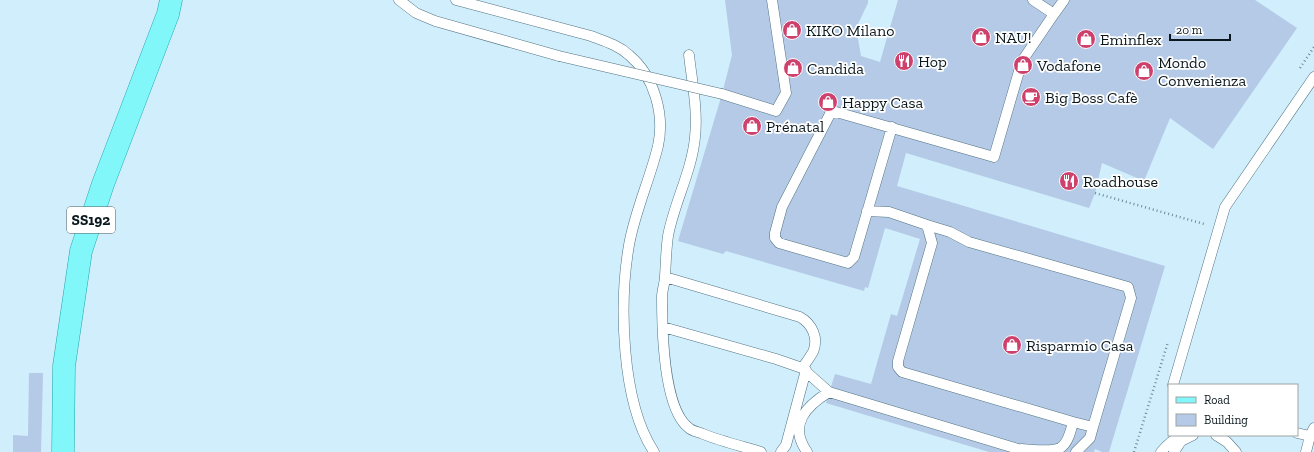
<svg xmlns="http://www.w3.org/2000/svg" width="1314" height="452" font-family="'Zilla Slab',serif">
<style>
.building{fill:#b4cae6}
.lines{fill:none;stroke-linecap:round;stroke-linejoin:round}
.lane-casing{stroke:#517382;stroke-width:11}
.primary-casing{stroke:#21a5ab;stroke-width:23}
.path{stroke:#738a94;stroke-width:2.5;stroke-dasharray:1 3;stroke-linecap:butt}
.lane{stroke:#fff;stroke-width:10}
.primary{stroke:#81f7fa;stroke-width:22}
.lane-bridge-casing{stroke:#517382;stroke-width:11;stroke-linecap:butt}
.lane-bridge{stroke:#fff;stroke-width:10}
.labels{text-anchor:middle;stroke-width:3.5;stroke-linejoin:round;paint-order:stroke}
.shield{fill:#fff;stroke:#545d62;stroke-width:1}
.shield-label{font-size:15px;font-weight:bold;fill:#0a181e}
.poi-label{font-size:16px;fill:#0a181e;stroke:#fff;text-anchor:start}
</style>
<rect width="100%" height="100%" fill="#d0eefc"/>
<path class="building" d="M725,0h143v3l-12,25 5,28 19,6 18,-62h357l42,28 -84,121 -43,-31 -26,63 -42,-18 -7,30 -6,15 -183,-55 -9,33 268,80 -56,186h-7l-7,-3 -1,3h-105l-163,-49 9,-29 36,10 20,-70 6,2 23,-77 -35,-11 -17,60 -3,-1 -1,4 -138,-40 -3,3 -45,-13 44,-147 10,-39z
M29,373h14l-2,79h-28v-17l15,1z"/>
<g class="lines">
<g class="lane-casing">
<path id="lane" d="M399,0l17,13 19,8 124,35
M456,0l135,36c13,5 27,9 38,19 25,21 36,59 29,91 -8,33 -23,65 -29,99 -10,58 -8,157 25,207
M1033,0l21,14 10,-14
M689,55c3,27 9,55 6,82 -3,34 -21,66 -27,99 -2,14 -2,26 -3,40 0,7 -3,14 -3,21 0,30 1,112 27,131 3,3 9,4 14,6 18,7 38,12 58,18
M722,94l54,17 10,-18 -14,-93
M892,127l-38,130 -6,6 -69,-20 -4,-5v-5l7,-26 48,-93 6,-2 158,45 28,-96 32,-47
M867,211l22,1 38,13
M927,225l23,7 19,10 159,45 3,11 -38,129 -20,-5 -171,-50 -4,-5v-6l34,-118z
M665,277l135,40c12,7 19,21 13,35 -3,5 -7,11 -11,16
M663,327l113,32 26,9 27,24 199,60
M1173,385l52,-178 89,-130
M1297,433l13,3
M1216,435l11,7 9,10
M1021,449c10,1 30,3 39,-1 8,-4 11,-18 13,-26
M781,452l5,-7 20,-75
M807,452c-19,-27 -1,-46 22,-60
M1076,452l14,-14 3,-11
M1161,452c6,-7 12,-13 21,-17
M1174,452l7,-11 12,-6
M1306,452l4,-16 4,-8"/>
</g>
<g class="primary-casing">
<path id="primary" d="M63,452l1,-86 17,-115 22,-67 65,-170 3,-14"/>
</g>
<path class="path" d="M1300,68l14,-21
M1095,193l109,31
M1134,452l34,-110"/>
<use href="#lane" class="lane"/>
<use href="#primary" class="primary"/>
<g class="lane-bridge-casing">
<path id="lane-bridge" d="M559,56l163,38"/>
</g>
<use href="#lane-bridge" class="lane-bridge"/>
</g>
<defs>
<g id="shop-disc" transform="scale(1)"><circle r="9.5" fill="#cf416d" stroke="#fff"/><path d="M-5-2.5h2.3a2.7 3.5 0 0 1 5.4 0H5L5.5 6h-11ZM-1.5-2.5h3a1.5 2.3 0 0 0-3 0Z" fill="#fff"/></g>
<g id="restaurant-disc" transform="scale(1)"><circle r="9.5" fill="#cf416d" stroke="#fff"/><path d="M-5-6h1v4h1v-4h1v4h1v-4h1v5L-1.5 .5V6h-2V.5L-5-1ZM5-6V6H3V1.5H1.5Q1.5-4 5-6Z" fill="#fff"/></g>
<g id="cafe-disc" transform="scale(1)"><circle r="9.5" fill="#cf416d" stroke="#fff"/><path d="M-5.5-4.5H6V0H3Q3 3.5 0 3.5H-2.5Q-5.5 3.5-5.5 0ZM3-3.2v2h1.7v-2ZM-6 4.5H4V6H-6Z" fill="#fff"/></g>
</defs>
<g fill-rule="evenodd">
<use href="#shop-disc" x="792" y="30"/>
<use href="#shop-disc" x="981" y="37"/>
<use href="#shop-disc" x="1086" y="39"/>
<use href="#restaurant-disc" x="904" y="61"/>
<use href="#shop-disc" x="1023" y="65"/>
<use href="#shop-disc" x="793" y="68"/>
<use href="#shop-disc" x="1144" y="71"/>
<use href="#cafe-disc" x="1031" y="97"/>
<use href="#shop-disc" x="828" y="102"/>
<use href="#shop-disc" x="752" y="126"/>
<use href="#restaurant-disc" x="1069" y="181"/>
<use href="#shop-disc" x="1012" y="345"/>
</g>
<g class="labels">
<rect class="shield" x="67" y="207" width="48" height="26" rx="3"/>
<g class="shield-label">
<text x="91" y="225">SS192</text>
</g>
<g class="poi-label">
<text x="806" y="36">KIKO Milano</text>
<text x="995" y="43">NAU!</text>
<text x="1100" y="45">Eminflex</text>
<text x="918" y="67">Hop</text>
<text x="1158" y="68">Mondo<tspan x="1158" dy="18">Convenienza</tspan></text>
<text x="1037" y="71">Vodafone</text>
<text x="807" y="74">Candida</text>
<text x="1045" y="103">Big Boss Cafè</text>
<text x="842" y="108">Happy Casa</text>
<text x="766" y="132">Prénatal</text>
<text x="1083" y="187">Roadhouse</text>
<text x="1026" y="351">Risparmio Casa</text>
</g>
</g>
<rect x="1168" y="384" width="130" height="52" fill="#ffffff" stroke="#9da3a5"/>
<rect x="1176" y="397" width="20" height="6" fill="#81f7fa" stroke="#9da3a5"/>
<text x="1204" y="404" font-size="12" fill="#0a181e">Road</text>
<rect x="1176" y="414" width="20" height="12" fill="#b4cae6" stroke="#9da3a5"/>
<text x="1204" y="424" font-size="12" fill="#0a181e">Building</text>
<path d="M1170 34v6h60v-6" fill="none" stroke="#0a181e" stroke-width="2"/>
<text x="1176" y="34" font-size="12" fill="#0a181e" stroke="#ffffff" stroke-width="3" paint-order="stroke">20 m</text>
</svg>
